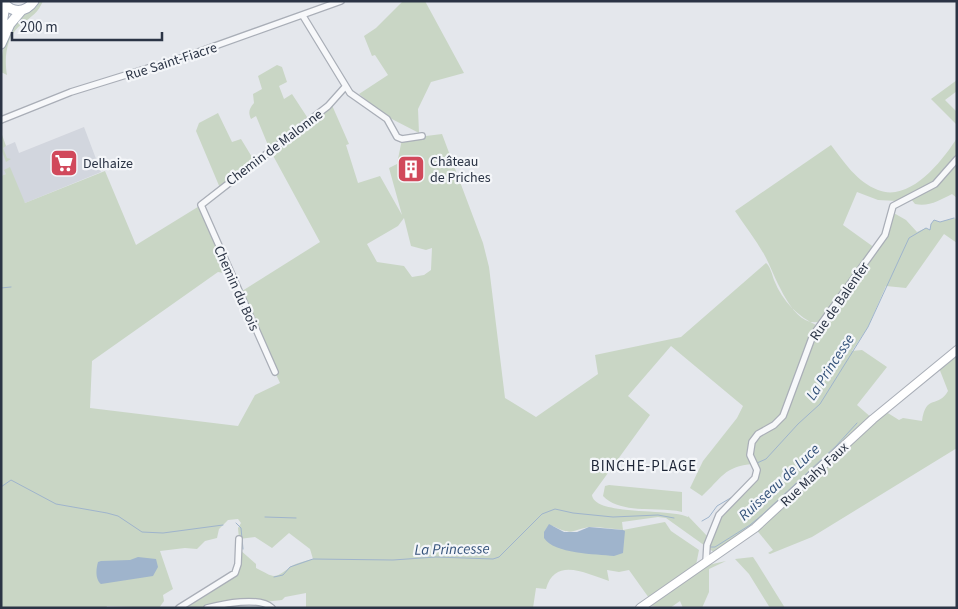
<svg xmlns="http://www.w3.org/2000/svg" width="958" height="609" font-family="'Source Sans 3',sans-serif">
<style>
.built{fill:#d2d6de}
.green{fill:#c9d6c5;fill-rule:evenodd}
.water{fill:#9fb4cc}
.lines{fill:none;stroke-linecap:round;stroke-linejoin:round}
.stream{stroke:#9fb4cc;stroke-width:1}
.street-casing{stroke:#a9aeb7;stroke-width:8}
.secondary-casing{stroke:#a9aeb7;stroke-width:10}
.primary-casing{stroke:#a3abb8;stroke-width:11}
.street{stroke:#f7f8fa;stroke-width:5.5}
.secondary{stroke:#fff;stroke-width:8}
.primary{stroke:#fff;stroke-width:9}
.labels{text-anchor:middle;stroke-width:4.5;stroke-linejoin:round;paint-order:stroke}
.street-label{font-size:14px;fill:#2b3445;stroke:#f4f6f9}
.poi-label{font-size:14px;fill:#2b3445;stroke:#f4f6f9;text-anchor:start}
.water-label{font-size:15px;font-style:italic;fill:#34527a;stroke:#f4f6f9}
.neighbourhood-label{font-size:15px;letter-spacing:1px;fill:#1d2536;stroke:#f4f6f9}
</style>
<rect width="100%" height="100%" fill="#e4e7ec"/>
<path class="built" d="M84,127l17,45 -76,31 -19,-29 -5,2v-28l14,-6 4,11z"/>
<path class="green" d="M40,1h3c-5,12 -11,15 -21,23 -16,11 -18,34 -15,51l-6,-3c0,-18 4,-41 19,-54 7,-7 15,-6 20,-17z
M403,1h22l39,72 -33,9 -13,27 1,24 -33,-17 -27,-22 29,-19 -13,-20 -3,1 -8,-20 12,-8z
M277,65l5,2 5,15 -8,4 5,13 8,-5 17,26 22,-17 18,41 -3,1 12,38 22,-7 22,39 -13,-47 8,-4 5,-25 40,-5 41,109 6,24 16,131 31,19 62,-43 -3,-19 86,-18 85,-74c4,3 6,11 8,17 9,22 23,36 44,46l64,-88 10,-26 14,8 11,12 9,-4 4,2 1,-6 3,-4 6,2 14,-4 3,1v24l-13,-9 -38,54 -20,-2 -18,41 -16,24 10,-1 25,17 -30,38 16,14 10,-9 16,10 4,-2 19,3c4,-28 16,-12 26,-30l-9,-23 18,-18v98l-145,89 -42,17 -2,-1 5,-3 -18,-22 -40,25 -49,-35 -8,-1 -36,5 1,8 42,-8 6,9 28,19 -3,15 -47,33 -20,-28 -10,2 -12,-2 2,11c-22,-7 -54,-25 -63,8l-10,-1 -3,20h-227v-15l-21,4 -3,3 -75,8h-28l54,-32 6,-27 17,15v4c18,9 17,12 33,0 6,-5 16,-7 24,-9l-3,-10 -21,-16 -17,15 -17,-11 -16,2 -1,-11 3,-5 -3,-4 -10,1 -9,9 -2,9 -12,3 -8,8 -12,-1 -25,3 13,38 -10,6 1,6 -5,7 -52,-2 -1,2h-105v-432l5,-2 -2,-4 6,-3 15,36 80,-32 31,74 65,-40 29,69 -12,-2 -126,89 -2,47 148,18 17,-31 25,-12 -41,-90 81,-51 -50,-92 -14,-34 -5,3c-3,-7 -2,-10 3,-16l-1,-9 9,-5 -4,-13zM404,218l7,28 15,4 6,-2 -1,22 -7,5 -12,2 -8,-11 -27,-4 -10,-18 31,-18zM671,346l72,60 -6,12 -34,43 -13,27 12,8c19,-17 22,-30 51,-32l3,12 -37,39 -10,23 -21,-22v1c-19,-9 -94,-1 -96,-22l58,-80 -22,-19zM553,526c22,11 18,3 38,1 10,0 22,2 32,3l-79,8z
M957,80v11l-12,9 12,12v13l-26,-26z
M218,113l14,29 9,-3 14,23 -35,26 -24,-57 3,-8z
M1,132l5,14 -3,2 4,10 4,1 -5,3 -5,-13z
M957,138v19l-24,27 -36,17 -19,-1 -21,-8 -14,33 32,23 -54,73c-28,11 -47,-49 -56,-65 -9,-16 -20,-30 -30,-45l96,-66c13,17 26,37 47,45 32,13 65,-30 79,-52z
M957,162v36l-5,-4c-12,6 -23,13 -37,10l-4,-5 24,-13z
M609,485l73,7v20c-23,-6 -61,3 -79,-16l2,-10z
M753,557l4,6 28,45h-15l-21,-34 -14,-15z
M726,561l-17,8v23l-7,16h-19l-3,-7 -10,7 -20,-2 1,-4 57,-37z"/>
<path class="water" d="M549,524l15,8h13l12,-5 34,3 2,1 -2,22 -9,3c-18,-2 -60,-2 -70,-18v-6z
M138,557l18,2 2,8 -5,9 -52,8c-6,-5 -5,-15 -3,-22l3,-1 29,-1z"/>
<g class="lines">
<path class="stream" d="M1,288l10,-1
M757,463l9,-4 32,-35 22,-20 48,-77 41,-89 17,-10 4,2 1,-6 3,-4 6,2 14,-4
M1,487l10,-7 45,24 51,9 11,3 24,16 21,1 60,-8
M265,517l31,1
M702,521l7,-4 8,-11 17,-10
M236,523l5,5 2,21
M710,547h5l35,-22 13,-11 73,-68 21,-23
M274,577l9,-2 7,-8 23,-8 80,1 43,-3 57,2 6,-2 43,-43 13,-5 18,4 40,4 45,-2 16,3"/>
<g class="street-casing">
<path id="street" d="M303,16l47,77 37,26 10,18 5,2 20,-3
M1,120l70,-28 116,-36 154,-55
M275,372l-74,-167 127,-99 17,-19
M706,562l1,-17 12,-30 36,-37 2,-8 -7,-15 2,-13 6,-8 16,-9 9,-9 30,-81 72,-100 8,-29 42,-22 22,-25
M179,608l56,-35 3,-9 1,-25
M207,608c15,-4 53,-12 65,0"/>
</g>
<g class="secondary-casing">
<path id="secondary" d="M640,608l115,-80 118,-109 84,-69"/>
</g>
<g class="primary-casing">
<path id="primary" d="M3,1c8,13 23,12 31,0
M1,31l4,-26
M1,44l9,-20 11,-13"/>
</g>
<use href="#street" class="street"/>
<use href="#secondary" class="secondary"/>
<use href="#primary" class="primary"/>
</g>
<defs>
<g id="supermarket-square" transform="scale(1.4375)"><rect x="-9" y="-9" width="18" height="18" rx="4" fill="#d1495b" stroke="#f4f6f9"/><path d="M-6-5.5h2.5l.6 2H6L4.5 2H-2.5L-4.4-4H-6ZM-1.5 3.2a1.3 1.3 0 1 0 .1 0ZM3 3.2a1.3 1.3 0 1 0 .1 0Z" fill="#fff"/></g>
<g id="building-square" transform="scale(1.4375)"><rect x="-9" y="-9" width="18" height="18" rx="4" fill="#d1495b" stroke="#f4f6f9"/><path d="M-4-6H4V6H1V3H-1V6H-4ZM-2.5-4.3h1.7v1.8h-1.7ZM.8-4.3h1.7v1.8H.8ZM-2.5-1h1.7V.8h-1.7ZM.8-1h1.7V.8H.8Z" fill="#fff"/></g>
</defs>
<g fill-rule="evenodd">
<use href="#supermarket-square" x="64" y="163"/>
<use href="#building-square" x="411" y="169"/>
</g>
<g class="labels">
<g class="street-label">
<text transform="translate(171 61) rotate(-18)" y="5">Rue Saint-Fiacre</text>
<text transform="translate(274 147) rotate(-37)" y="5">Chemin de Malonne</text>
<text transform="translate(237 288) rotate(66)" y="5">Chemin du Bois</text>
<text transform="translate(839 301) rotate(-55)" y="5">Rue de Balenfer</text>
<text transform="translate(814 474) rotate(-43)" y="5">Rue Mahy Faux</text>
</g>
<g class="poi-label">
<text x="430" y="166">Château<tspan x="430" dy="16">de Priches</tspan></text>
<text x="83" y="168">Delhaize</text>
</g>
<g class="water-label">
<text transform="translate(830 367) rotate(-57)" y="5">La Princesse</text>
<text transform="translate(779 482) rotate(-43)" y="5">Ruisseau de Luce</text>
<text transform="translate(452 549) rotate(-1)" y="5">La Princesse</text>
</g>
<g class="neighbourhood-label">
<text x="644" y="471">BINCHE-PLAGE</text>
</g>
</g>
<rect width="958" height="609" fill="none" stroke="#2b3445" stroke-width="5"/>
<path d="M12 32v8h150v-8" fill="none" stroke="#2b3445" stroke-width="2.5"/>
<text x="20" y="32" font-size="15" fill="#2b3445" stroke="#f4f6f9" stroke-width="4" paint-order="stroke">200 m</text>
</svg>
